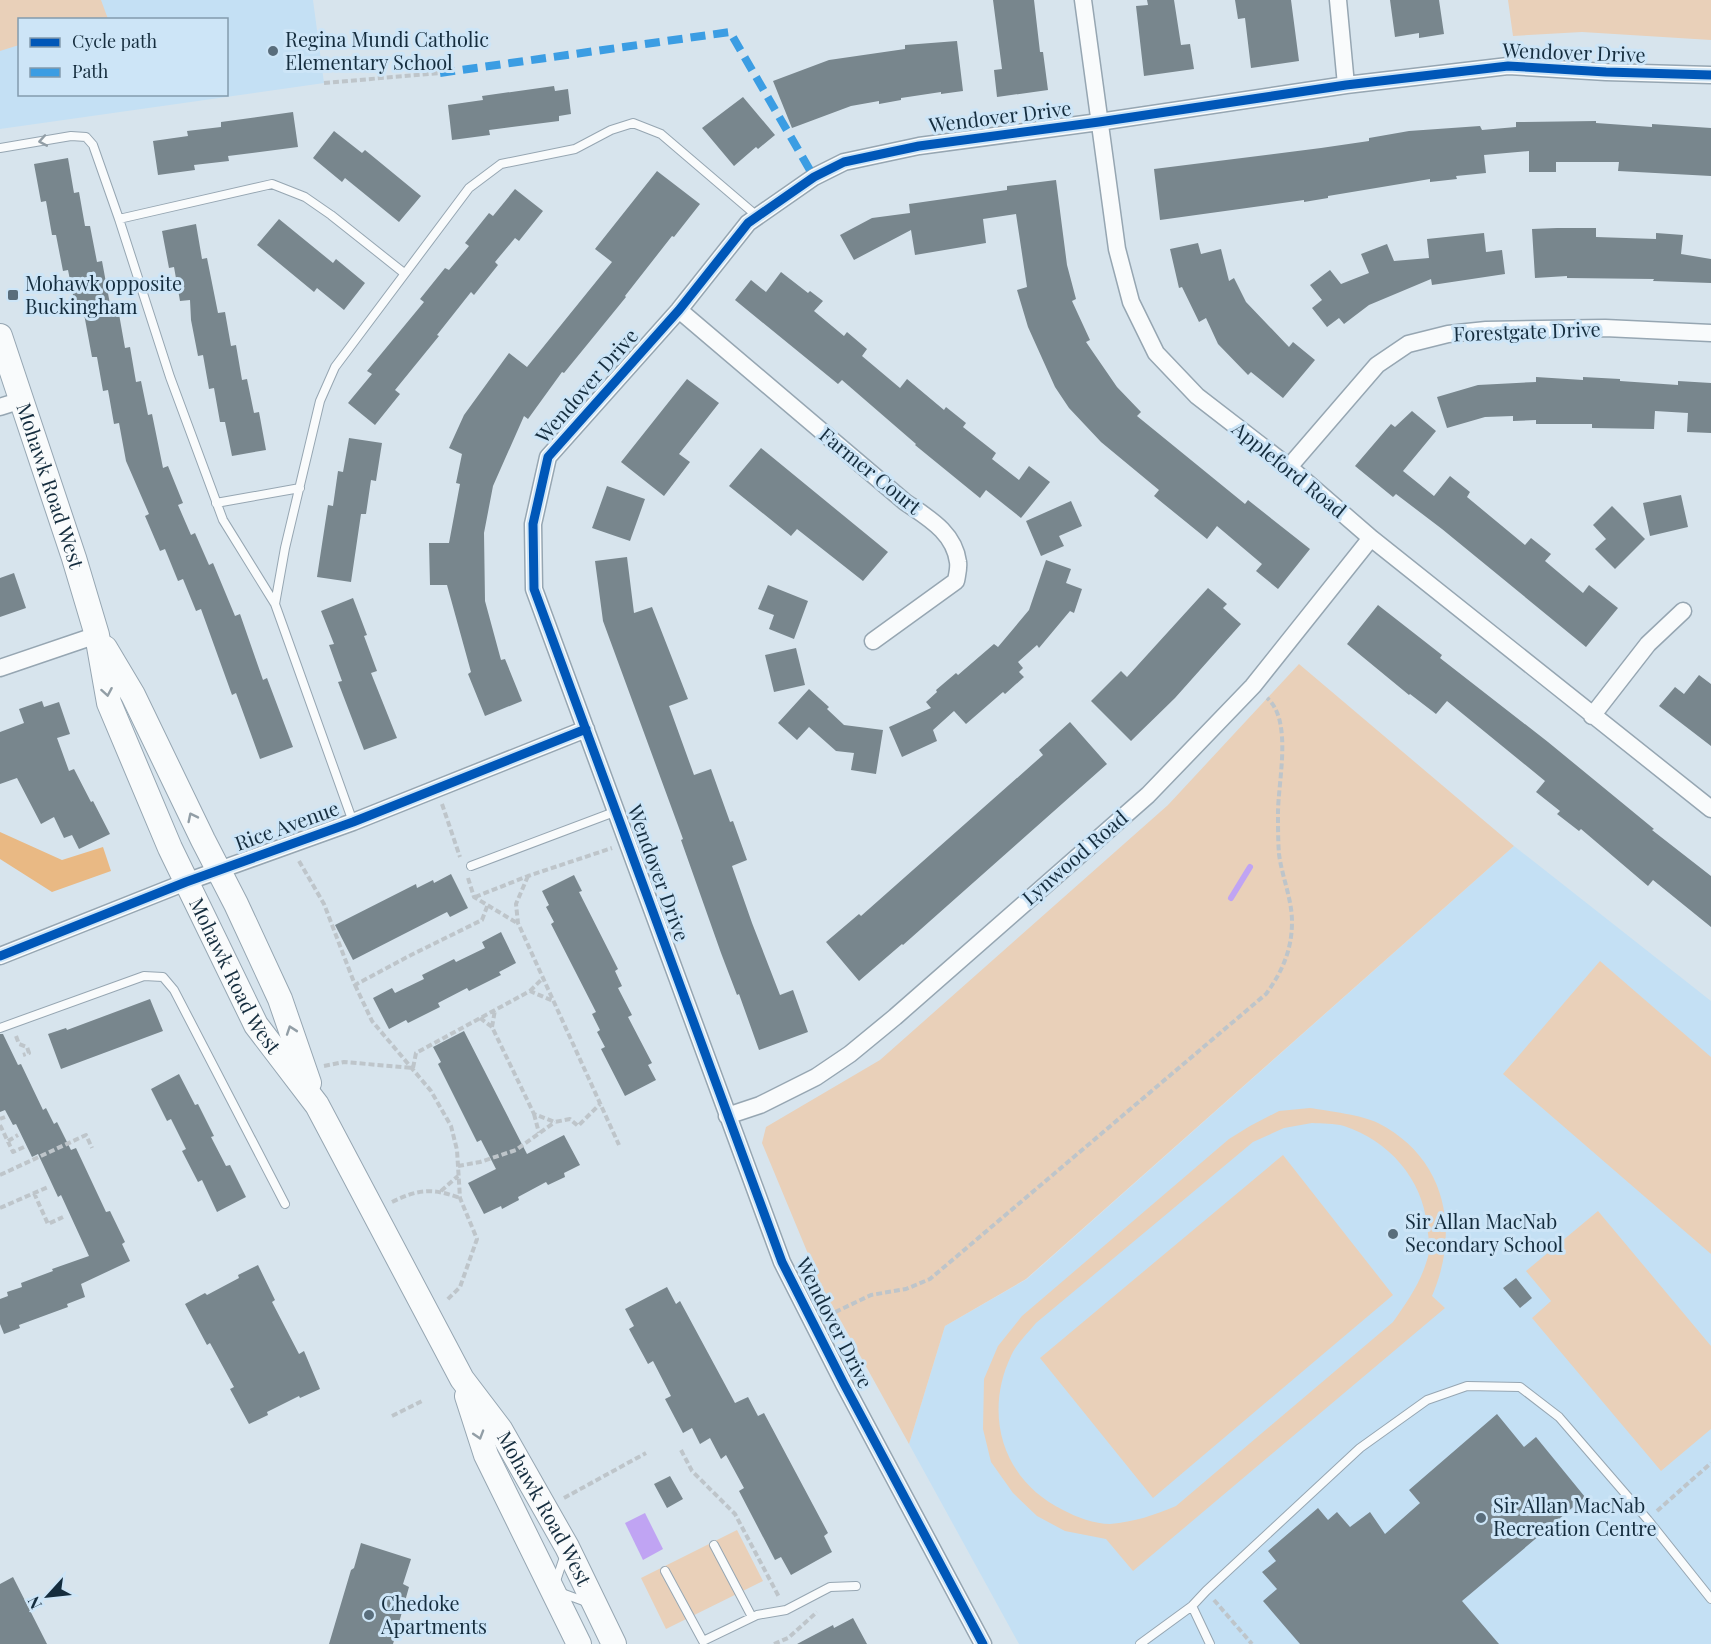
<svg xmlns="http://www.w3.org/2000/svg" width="1711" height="1644" font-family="'Playfair Display',serif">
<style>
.built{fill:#c4e0f4;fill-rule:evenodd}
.green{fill:#e9d0b9;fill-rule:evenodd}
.forest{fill:#e9b984}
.water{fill:#c0a4f3}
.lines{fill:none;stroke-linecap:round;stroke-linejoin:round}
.stream{stroke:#c0a4f3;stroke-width:6}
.building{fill:#78868d}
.lane-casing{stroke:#96a6b2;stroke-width:10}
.street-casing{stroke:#96a6b2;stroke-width:19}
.secondary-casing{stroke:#96a6b2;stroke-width:26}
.path{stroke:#bec5ca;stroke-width:4;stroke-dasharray:6 3;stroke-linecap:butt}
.lane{stroke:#f9fbfc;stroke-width:8}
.street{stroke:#f9fbfc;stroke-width:16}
.secondary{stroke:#f9fbfc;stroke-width:24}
.quiet{stroke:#3b9de3;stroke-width:8;stroke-dasharray:15 8;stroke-linecap:butt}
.cycleway-casing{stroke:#cde5f7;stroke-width:13}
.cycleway{stroke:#0057b8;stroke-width:9}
.oneway{stroke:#929ea6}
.poi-dot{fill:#596d7b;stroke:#cde5f7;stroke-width:2}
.labels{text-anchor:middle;stroke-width:6;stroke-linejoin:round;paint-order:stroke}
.poi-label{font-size:20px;fill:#152d3e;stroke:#cde5f7;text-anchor:start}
.street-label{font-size:20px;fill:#152d3e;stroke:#cde5f7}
</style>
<rect width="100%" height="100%" fill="#d7e4ed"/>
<path class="built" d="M0,0h313l11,83 -324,46zM20,20h206v74h-206z
M1514,846l197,155v643h-692l-110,-200 36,-118 82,-47z"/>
<path class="green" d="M0,0h101l7,19 -88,1 -1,25 -19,6z
M1508,0h203v40l-129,-8 -69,4z
M1299,664l215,182 -488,433 -81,47 -36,118 -88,-159 -59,-142 4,-16 114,-67 288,-255z
M1600,961l111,96v197l-208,-180z
M1310,1108c19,3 52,7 68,15 67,34 83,106 54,173l13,12 -312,263 -27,-32 -41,-8 -28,-15 -24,-23 -22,-31 -8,-33 1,-50 14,-33 24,-30 207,-177 21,-13 29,-15zM1312,1123c10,1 22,0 32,3 44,14 79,53 83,100 1,8 3,19 2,27 -7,28 -20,46 -36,69l-217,184c-21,9 -42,16 -66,18 -15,0 -34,-7 -47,-14 -60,-29 -80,-95 -52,-154 5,-12 17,-23 25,-33l217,-181 31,-14z
M1283,1155l110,140 -240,203 -113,-140z
M1598,1211l113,135v83l-50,42 -129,-153 19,-17 -25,-30z
M737,1530l26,51 -97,48 -25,-51z"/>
<path class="forest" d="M0,832l62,28 41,-13 8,24 -59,21 -52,-33z"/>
<path class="water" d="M645,1513l18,36 -20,11 -18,-37z"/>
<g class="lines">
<path class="stream" d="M1231,898l19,-31"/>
</g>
<path class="building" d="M993,0h41l6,52h3l5,38 -51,7 -3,-27 8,-1z
M1147,0h27l7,45 9,-1 4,25 -50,7 -8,-70 12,-1z
M1235,0h56l8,61 -48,7 -6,-50 -7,1z
M1390,0h49l5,34 -25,4v-5l-24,4z
M957,41l6,50 -22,3v-2l-40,6v2l-22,4v-3l-28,5 -59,22 -19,-47 56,-21 76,-11v-4z
M554,86l1,5 13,-2 3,25 -12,2v5l-70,9 1,5 -38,5 -4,-35 35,-5 -1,-4z
M743,97l32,38 -17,14 -2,-2 -22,19 -32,-38z
M293,112l5,35 -70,9 1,5 -35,4 1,5 -37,5 -5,-34 35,-5 -1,-5 34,-4v-5z
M1596,121v2l56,4v-3l59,4v48l-93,-5 1,-9h-63v10h-27v-21l-45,4 2,18 -30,3 1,3 -27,3v-3l-102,17v2l-24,4v-2l-144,20 -6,-51 167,-21 48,-7v-3l40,-7 71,-5 2,4 34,-3v-5z
M334,131l28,22 3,-3 56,46 -22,26 -54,-44 -3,4 -29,-24z
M68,158l6,35 5,-1 6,34h5l7,36 5,-1 10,54 7,-1 6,34 5,-1 6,35 5,-1 7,34 4,-1 11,54 5,-2 15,37 -5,2 13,30 4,-2 14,32 4,-2 22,53 5,-2 23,66 4,-2 26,69 -33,12 -24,-66 -4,2 -31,-86 -5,2 -13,-32 -5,2 -13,-32 -5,2 -15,-35 4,-2 -23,-53 -7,-38 -5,1 -6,-34 -5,1 -6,-34h-5l-10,-54 -7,2 -7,-35 -5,1 -7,-36h-4l-6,-34 -5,1 -7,-38z
M657,171l43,33 -26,33 -2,-1 -47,60 1,1 -62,76 -2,-1 -34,47 -4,-3 -31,70 -9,47 1,68 16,59 4,-1 17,42 -37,15 -17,-42 3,-2 -24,-87h-17l-1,-42h20l11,-59 -4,-1 6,-29 -13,-6 15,-33 45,-62 18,14 85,-105 -17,-13z
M1056,180l11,85 9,34 -4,2 18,39 -4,2 31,45 24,25 -4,4 108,88 3,-4 62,49 -32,40 -22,-18 6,-7 -45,-38 -10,13 -53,-43 5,-6 -58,-48 -32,-34 -14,-21 -27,-60 -11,-37 10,-3 -11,-73 -33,5 3,24 -71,12 -4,-25 -57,30 -14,-25 32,-17 38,-5 -1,-9 98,-14v-4z
M515,189l28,22 -24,30 -4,-3 -20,24 3,3 -24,30 -3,-3 -34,43 2,1 -44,54 5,4 -25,31 -27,-22 24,-29 -5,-3 57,-69 -4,-3 25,-31 4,2 20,-24 -4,-3 24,-30 4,3z
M279,219l54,44 3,-4 29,24 -21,27 -27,-22 -3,4 -57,-47z
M196,224l6,35 5,-1 11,55 7,-1 6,34 5,-1 6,35 5,-1 7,34 5,-1 7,38 -34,6 -7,-34h-5l-6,-34 -5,1 -6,-34 -5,1 -7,-36 -1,-20 -10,1 -6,-34 -5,1 -7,-37z
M1557,228h39v9l60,2v-6l27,2 -2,19 30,5v24l-58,-2 1,-2 -87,-1v-2l-32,2 -3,-49z
M1484,233l2,19 16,-2 3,24 -73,11 -1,-6 -62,26 -25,19 -5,-6 -12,9 -15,-19 10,-8 -12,-15 20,-15 11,14 28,-11 -8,-19 26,-10 7,17 35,-3 -2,-19z
M1198,243l3,11 20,-5 8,32 5,-3 12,24 43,45 4,-5 22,18 -32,38 -32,-26 -3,3 -30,-31 -12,-26 -7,4 -17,-35 -3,1 -9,-39z
M781,272l27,21 2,-2 13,10 -9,10 30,25 3,-4 20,17 -5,7 38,32 7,-9 37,31 2,-3 20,16 -3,4 33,26 -4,6 27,21 10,-14 21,16 -29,36 -35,-28 -6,8 -65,-53 1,-1 -74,-64 -4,4 -103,-84 16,-20 15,12z
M1536,377l47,3v-3l37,2v2l58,4v-4l33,2v50l-24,-1 1,-19 -33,-2 -1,18 -62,-1v-4h-56v-4l-23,1v-5l-28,1 -38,11 -10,-31 41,-12 58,-3z
M687,379l32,24 -40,51 11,8 -26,34 -43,-34z
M1412,411l24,20 -33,40 31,25 16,-20 20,16 -3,5 58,48 6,-7 20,16 -6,7 38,32 6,-8 29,23 -32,39 -144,-118 -46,-35 -3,3 -38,-31 36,-42 4,3z
M349,438l33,5 -6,38 -5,-1 -5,34h-5l-10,68 -34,-5 11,-72 5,1 5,-35 5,1z
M761,448l127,104 -25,29 -66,-52 -6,7 -62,-50z
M607,486l38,13 -15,42 -38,-13z
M1681,495l7,32 -38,9 -7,-33z
M1071,501l11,25 -23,10 5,10 -23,10 -15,-35z
M1612,506l33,33 -30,30 -20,-20 11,-10 -13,-14z
M627,557l7,56 18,-6 36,92 -19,7 25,69 17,-6 19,53 3,-1 14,39 -15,6 20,57 28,72 13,-5 15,42 -49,18 -20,-56 -2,1 -16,-42 -40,-113 2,-1 -80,-218 -8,-60z
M1046,560l25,9 -5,14 16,6 -8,24 -4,-2 -31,37 -2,-3 -19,17 5,6 -4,4 5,5 -19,17 -2,-2 -37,32 -12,-13 -21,19 4,11 -35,16 -13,-30 42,-19 -5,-6 11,-10 -1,-2 20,-17 2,2 36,-31 4,3 31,-37z
M14,573l12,35 -26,9v-39z
M768,585l40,16 -14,38 -25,-10 5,-14 -16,-6z
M1208,588l19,16 -4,4 18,16 -66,74 -44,43 -40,-40 30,-30 6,6z
M353,598l14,37 -3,1 13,35 -6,2 26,65 -33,12 -26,-68 4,-1 -13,-36 5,-1 -13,-33z
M1378,605l64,50 -2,3 108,84 106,87 -2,1 59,46v51l-58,-47 -5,6 -67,-57 -2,2 -22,-17 3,-3 -24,-19 9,-11 -98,-80 -11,13 -26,-20 -1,1 -62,-51z
M796,648l9,37 -31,7 -9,-37z
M1699,675l12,9v62l-52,-40 16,-19 9,7z
M809,689l20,18 -2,2 17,16 39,5 -7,44 -25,-4 3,-17 -18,-2 -27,-24 -12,13 -19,-17z
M42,701l2,6 15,-5 11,32 -13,4 12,33 5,-2 17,33 2,-1 17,33 -31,15 -7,-14 -8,3 -10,-21 -13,7 -24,-46 -17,6v-52l24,-9 -5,-14z
M1070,722l37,42 -204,181 -1,-1 -43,37 -33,-39 33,-28 2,2 182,-161 -4,-5z
M451,874l17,34 -18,9 -3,-5 -94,48 -18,-35 81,-41 1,4 16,-8 1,3z
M574,875l8,16 -3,1 39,77 -3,2 7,15 -4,2 14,27 -4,2 24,46 -4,2 8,15 -31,16 -24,-47 4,-2 -8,-15 3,-2 -8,-16 4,-2 -45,-88 3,-2 -8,-15 3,-2 -7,-14z
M501,932l15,31 -17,9 2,3 -32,16 -2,-3 -29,15 2,4 -32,16 -2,-3 -17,9 -16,-31 19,-10 3,5 29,-14 -2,-4 32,-16 2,3 29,-14 -3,-6z
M150,999l13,32 -102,38 -13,-35 18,-6 1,2z
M464,1031l63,123 37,-19 16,30 -16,8 1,4 -17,8 -2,-3 -28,15 1,3 -17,9 -1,-3 -17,8 -16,-31 28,-14 -15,-29 -4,2 -39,-78 3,-2 -8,-15z
M0,1034h3l15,31 3,-1 22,46 3,-2 8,16 3,-2 14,28 5,-2 30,64 4,-1 15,31 -3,2 8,17 -49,23 4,13 -18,7 1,3 -49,18 1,3 -16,6 -4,-10v-25l8,-3 -1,-4 15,-5 -1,-4 32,-12 -1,-2 37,-13 -28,-61 -3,2 -20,-43 -6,3 -16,-33 -3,1 -8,-15 -5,2z
M179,1074l16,31 3,-1 16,32 -3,1 15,29 4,-1 16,32 -29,15 -15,-32 -4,2 -16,-31 4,-2 -15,-30 -4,2 -16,-32z
M258,1265l17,35 -3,2 27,52 5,-3 16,38 -20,9 -1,-2 -32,16 1,3 -19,9 -19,-35 4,-2 -24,-44 -3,2 -22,-41 20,-11 2,2 32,-17 -1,-3z
M1516,1278l16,20 -12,10 -17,-20z
M667,1287l9,17 4,-3 55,102 13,-6 10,19 6,-3 64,120 -4,3 8,16 -41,23 -10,-18 -6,3 -36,-69 5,-3 -18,-33 -5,4 -11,-21 -10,6 -8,-16 -9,5 -18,-34 6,-3 -18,-35 -5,3 -19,-35 5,-3 -9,-17z
M1497,1414l27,33 12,-10 49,60 -123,104 37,43h-199l-37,-43 14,-12 -15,-17 14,-11 -8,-10 50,-43 10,12 9,-8 13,15 20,-15 15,22 35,-31 -11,-13z
M670,1476l13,23 -16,9 -13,-24z
M361,1543l50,16 -8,25 6,3 -16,57h-64l22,-74 3,-2z
M13,1577l34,67h-47v-60z
M853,1618l14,26h-70l36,-19 1,3z"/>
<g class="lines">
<g class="lane-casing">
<path id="lane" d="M0,148l71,-12 15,1 7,8 26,74 51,158 53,143 52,84
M119,219l153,-35 33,13 26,18 73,58
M216,503l84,-15
M353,822l-78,-218 10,-56 35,-147 15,-34 134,-179 32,-24 74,-15 36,-19 22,-7 28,11 96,82
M471,866l146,-55
M0,1028l144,-52 19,1 11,13 111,214
M714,1545l38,72
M665,1571l38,70 54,-26 29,-5 44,-23 26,-1
M555,1584l10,-30
M559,1592l30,11
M1192,1606l18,38
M1140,1644l52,-38 14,-15 154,-143 67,-48 40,-14 53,1 39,30 89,103 63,79"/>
</g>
<g class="street-casing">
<path id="street" d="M1083,0l34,249 14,53 25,51 41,43 92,71 82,71 340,271
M1338,0l8,85
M679,310l226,192c23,16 49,30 53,60 1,6 -1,13 -2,19l-83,60
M0,407l22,-7
M1289,467l88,-102 31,-21 40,-10 38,-4 119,-2 106,5
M0,668l97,-33
M1592,716l56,-72 35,-33
M0,956l186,-74 167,-60 233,-93
M727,1116l33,-11 56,-28 34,-23 45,-37 253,-222 105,-109 118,-148
M983,1644l-139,-260 -62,-122 -248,-673 -1,-65 15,-67 131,-147 69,-87 66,-46 30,-15 75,-16 180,-24 247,-37 162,-19 98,6 105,3"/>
</g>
<g class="secondary-casing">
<g id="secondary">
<path id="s1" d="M0,336l74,222 23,77 12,68 61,145 86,177 61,80 145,274 38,50 67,118 47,97"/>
<path d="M105,648l28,47 70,145 33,64 44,95 29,84"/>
<path d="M467,1396l19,59 93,189"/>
</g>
</g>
<path class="path" d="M324,83l116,-10
M442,804l18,53
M299,861l25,43 31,81 56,-30 71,-35 6,-16
M528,876l-12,28 2,19 101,222
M468,878l6,19 43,26
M475,897l53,-21 84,-28
M355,985l17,36 59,70 20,35 6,24 3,48 17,41 -17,48 -14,14
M530,991l13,-13
M480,1018l12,9 42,87 21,8 15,-3 8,7 22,-22
M492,1027l3,-17
M16,1036l3,8 8,3 2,6 -6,2
M324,1066l20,-4 69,6 3,-15 114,-62 23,10
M534,1114l5,19
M0,1119l5,-2
M0,1125l13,27 11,-5
M8,1141l10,-6
M458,1166l22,-4 36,-12 39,-28
M0,1175l86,-40 6,13
M441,1191l17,-15
M34,1193l14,31 15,-7
M392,1202c26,-13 41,-14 68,-4
M0,1208l48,-21
M827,1316l44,-21 35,-6 24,-10 336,-285c16,-22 26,-44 26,-72 0,-23 -10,-45 -13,-68 -1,-13 -1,-28 -1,-41 0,-32 15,-93 -11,-115
M392,1416l32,-16
M681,1450l11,21 43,43 44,83
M564,1498l82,-45
M1657,1511l54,-48
M1214,1600l38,44
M774,1644l14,-6 29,-26"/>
<use href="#lane" class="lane"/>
<use href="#street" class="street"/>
<use href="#secondary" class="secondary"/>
<path class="quiet" d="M440,73l290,-41 84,145"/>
<g class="cycleway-casing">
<path id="cycleway" d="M0,956l186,-74 167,-60 233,-93
M983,1644l-139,-260 -62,-122 -248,-673 -1,-65 15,-67 131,-147 69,-87 66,-46 30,-15 75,-16 180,-24 247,-37 162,-19 98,6 105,3"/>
</g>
<use href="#cycleway" class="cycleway"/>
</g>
<defs><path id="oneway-chevron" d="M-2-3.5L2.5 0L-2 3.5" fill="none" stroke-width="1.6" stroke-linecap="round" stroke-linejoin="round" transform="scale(1.5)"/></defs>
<g class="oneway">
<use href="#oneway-chevron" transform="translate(43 141) rotate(170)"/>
<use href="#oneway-chevron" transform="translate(107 692) rotate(80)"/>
<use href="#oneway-chevron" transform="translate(192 817) rotate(-116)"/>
<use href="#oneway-chevron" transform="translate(291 1030) rotate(-109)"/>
<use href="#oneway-chevron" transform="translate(479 1435) rotate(73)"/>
</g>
<g class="poi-dot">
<circle cx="273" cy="51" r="6"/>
<rect x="7" y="289" width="12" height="12" rx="3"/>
<circle cx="1393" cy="1234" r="6"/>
<circle cx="1481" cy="1518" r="6"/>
<circle cx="369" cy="1615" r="6"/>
</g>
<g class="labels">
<g class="poi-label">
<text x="285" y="47">Regina Mundi Catholic<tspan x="285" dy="23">Elementary School</tspan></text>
<text x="25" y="291">Mohawk opposite<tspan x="25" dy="23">Buckingham</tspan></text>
<text x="1405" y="1229">Sir Allan MacNab<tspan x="1405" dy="23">Secondary School</tspan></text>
<text x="1493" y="1513">Sir Allan MacNab<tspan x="1493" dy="23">Recreation Centre</tspan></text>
<text x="381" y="1611">Chedoke<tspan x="381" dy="23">Apartments</tspan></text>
</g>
<g class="street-label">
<text transform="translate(1574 53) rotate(2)" y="7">Wendover Drive</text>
<text transform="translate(1000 117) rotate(-7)" y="7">Wendover Drive</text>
<text transform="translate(1527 332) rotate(-2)" y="7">Forestgate Drive</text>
<text transform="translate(587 386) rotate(-49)" y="7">Wendover Drive</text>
<text transform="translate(1289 470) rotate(39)" y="7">Appleford Road</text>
<text transform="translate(870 471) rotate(39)" y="7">Farmer Court</text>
<text dy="7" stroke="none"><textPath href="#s1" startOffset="158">Mohawk Road West</textPath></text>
<text transform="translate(287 826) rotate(-20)" y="7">Rice Avenue</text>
<text transform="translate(1075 858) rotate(-41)" y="7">Lynwood Road</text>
<text transform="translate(658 873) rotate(70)" y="7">Wendover Drive</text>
<text dy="7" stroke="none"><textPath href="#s1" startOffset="684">Mohawk Road West</textPath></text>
<text transform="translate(834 1323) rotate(63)" y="7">Wendover Drive</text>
<text dy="7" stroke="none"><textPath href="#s1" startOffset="1302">Mohawk Road West</textPath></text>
</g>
</g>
<rect x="18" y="18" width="210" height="78" fill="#cde5f7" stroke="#839bad" stroke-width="1.5"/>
<rect x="30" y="38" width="30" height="9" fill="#0057b8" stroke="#839bad" stroke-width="1.5"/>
<text x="72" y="48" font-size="18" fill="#152d3e">Cycle path</text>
<rect x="30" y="68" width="30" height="9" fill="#3b9de3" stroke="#839bad" stroke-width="1.5"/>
<text x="72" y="78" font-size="18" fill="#152d3e">Path</text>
<g transform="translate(48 1596) rotate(243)" stroke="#cde5f7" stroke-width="4.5" paint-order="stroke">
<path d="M0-4.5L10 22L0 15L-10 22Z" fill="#152d3e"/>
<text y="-9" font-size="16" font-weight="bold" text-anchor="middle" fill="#152d3e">N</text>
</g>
</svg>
